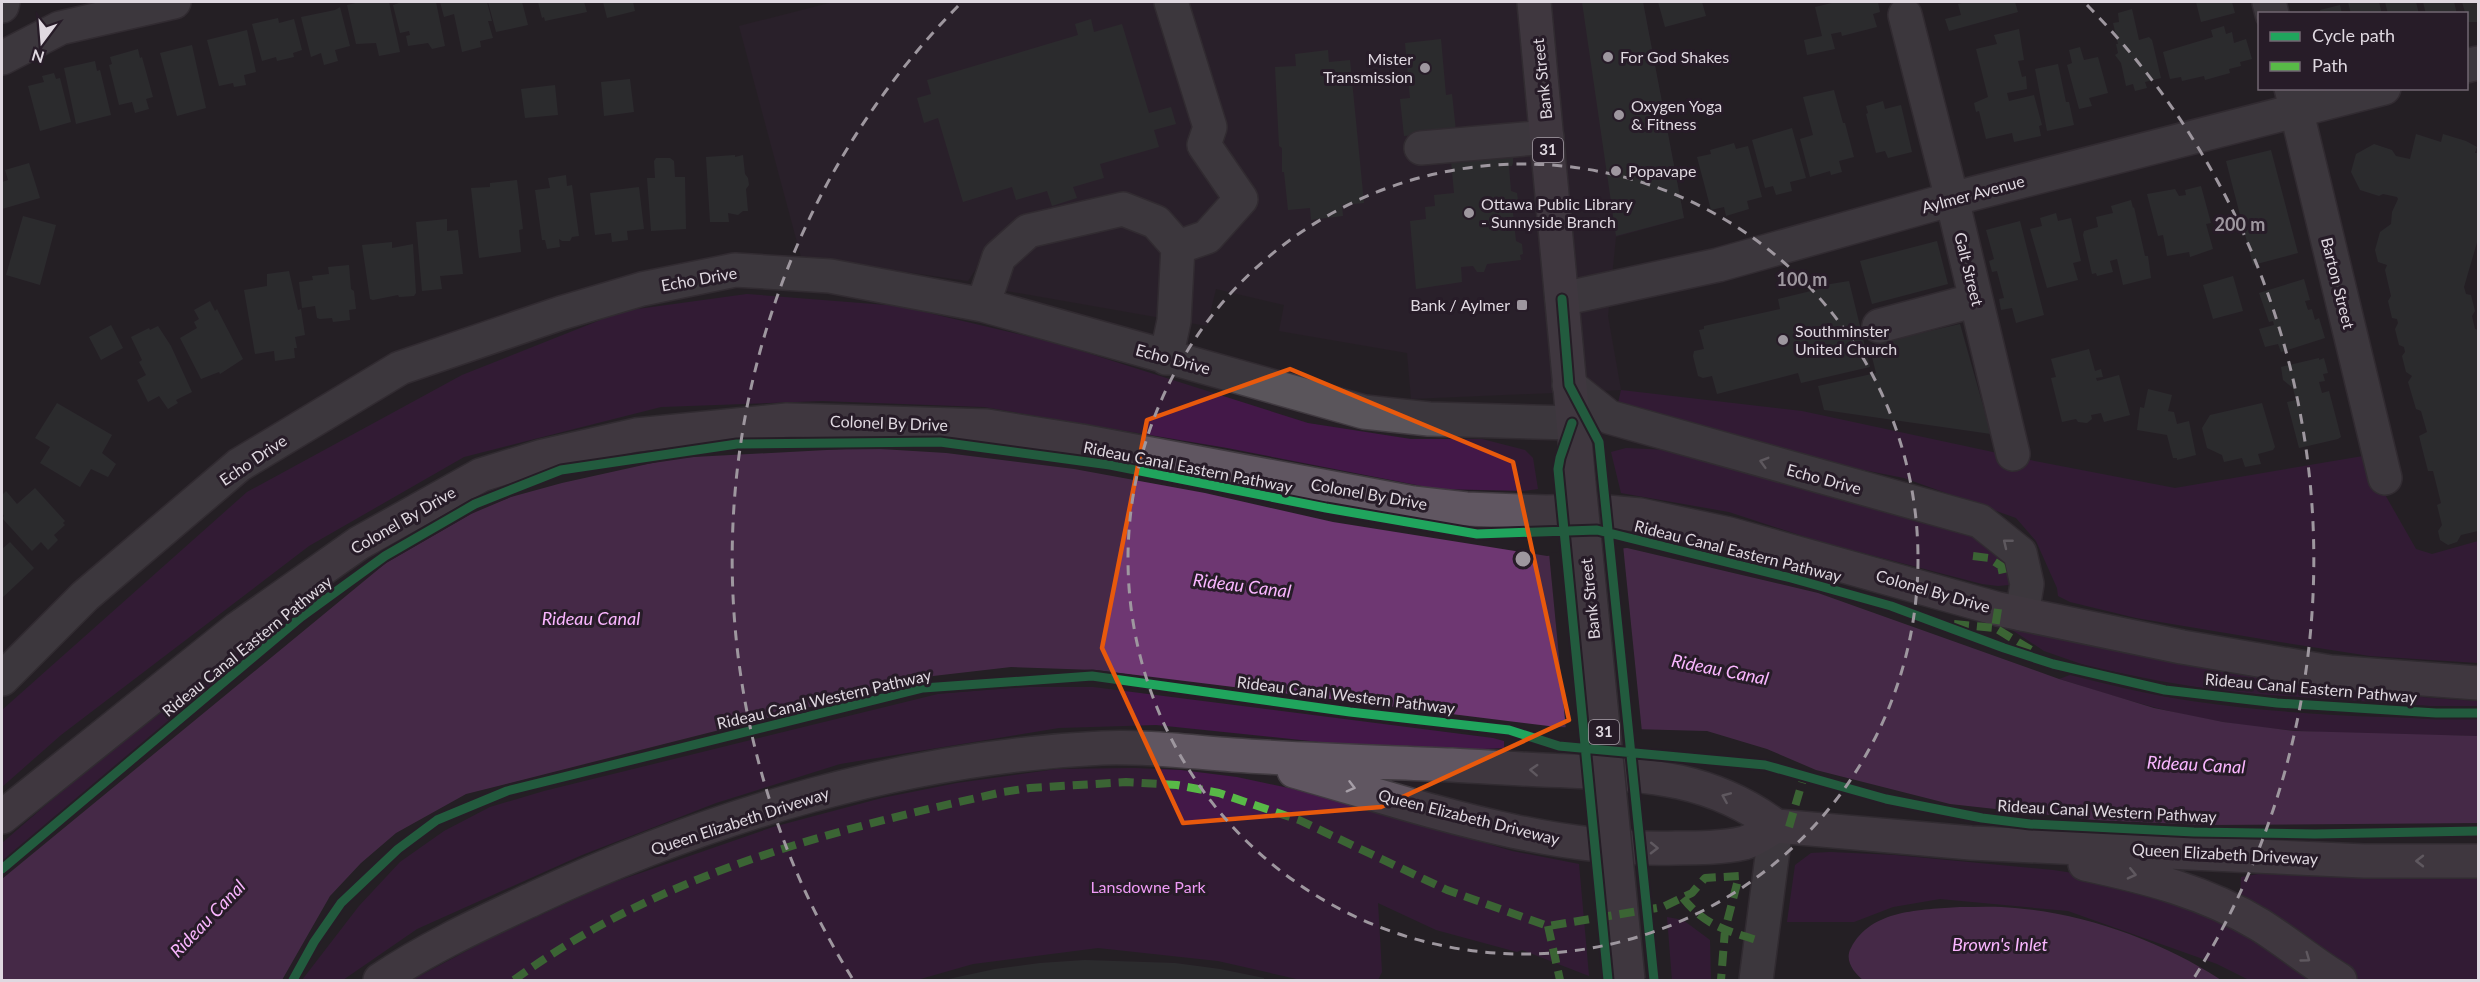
<svg xmlns="http://www.w3.org/2000/svg" width="2480" height="982" font-family="Lato,sans-serif">
<style>
.built{fill:#302231}
.green{fill:#431848}
.water{fill:#6e3772}
.pier{fill:#251f25}
.building{fill:#343a39}
.lines{fill:none;stroke-linecap:round;stroke-linejoin:round}
.minor-casing{stroke:#403a40;stroke-width:36}
.major-casing{stroke:#403a40;stroke-width:36}
.minor{stroke:#5a555b;stroke-width:33}
.major{stroke:#605661;stroke-width:33}
.major-bridge-casing{stroke:#403a40;stroke-width:36;stroke-linecap:butt}
.major-bridge{stroke:#605661;stroke-width:33}
.quiet{stroke:#58b947;stroke-width:8;stroke-dasharray:15 8;stroke-linecap:butt}
.cycleway-casing{stroke:#271c28;stroke-width:13}
.cycleway{stroke:#20a55d;stroke-width:9}
.oneway{stroke:#a39da4}
.oneway2{stroke:#a69ea7}
.marked{fill:none;stroke:#e8590c;stroke-width:4.5;stroke-linejoin:round}
.ring{fill:none;stroke:#9e979f;stroke-width:3;stroke-dasharray:10 8}
.poi-dot{fill:#9e979f;stroke:#271c28;stroke-width:2}
.labels{text-anchor:middle;stroke-width:6;stroke-linejoin:round;paint-order:stroke}
.shield{fill:#271c28;stroke:#a8a0a9;stroke-width:1.5}
.shield-label{font-size:15px;font-weight:bold;fill:#dfd8e0}
.poi-label{font-size:16px;fill:#dfd8e0;stroke:#271c28;text-anchor:start}
.street-label{font-size:16px;fill:#dfd8e0;stroke:#271c28}
.park-label{font-size:16px;fill:#f09cf7;stroke:#271c28}
.water-label{font-size:18px;font-style:italic;fill:#fab6ff;stroke:#271c28}
.centre{fill:#9e979f;stroke:#271c28;stroke-width:3}
.ring-label{font-size:18px;text-anchor:middle;font-weight:bold;fill:#9e979f;stroke:#271c28;stroke-width:6;stroke-linejoin:round;paint-order:stroke}
</style>
<rect width="100%" height="100%" fill="#251f25"/>
<path class="built" d="M833,2h810l41,216 -68,19 -8,79 13,74 -210,9 -4,-46 -128,-22 5,-26 -68,-16 -9,37 -200,-35v-20l-12,-2 -17,-3 -10,15 -167,-24 -62,-231z"/>
<path class="green" d="M747,294l152,12 157,37 252,80 103,16h71l43,11 8,8 5,31 -14,2 -87,-2 -210,-41 -243,-41 -162,-6 -161,6 -197,50 -155,89 -248,189 -59,52v-77l245,-218 215,-117 161,-64z
M1621,390l181,21 228,49 145,28 188,-32 53,93 16,5 46,-13v122l-108,-7 -96,-15 -138,-23 -66,-16 -12,-6 -1,-8 -21,-47 -20,-23 -112,-40 -126,-25 -160,-50z
M1626,448l43,2 293,73 41,33 7,20 -1,9 -11,1 -16,-2 -161,-42 -92,-30 -108,-19 -10,-41z
M318,595l1,6 -317,263v-21l134,-116 71,-56 101,-73z
M2009,628c155,32 311,64 469,73v5h-48l-203,-14 -67,-11 -70,-14 -46,-16z
M2070,675c40,10 80,20 121,26 95,14 191,17 287,18v17c-84,-2 -171,0 -255,-14 -56,-9 -110,-26 -164,-43z
M1022,687h71l400,51 11,3v7l-62,3 -113,-8 -173,-18 -97,3 -219,36 -124,39 -134,52 -165,74 -74,51h-41l57,-74 41,-44 44,-31 46,-24 54,-16 394,-97z
M1134,768l47,2 56,7 89,19 186,55 67,13 10,112 -67,-26 -5,2 -81,-22 -58,-27 4,69 -4,8h-77l-83,-19 -120,-13 -125,16 -56,16h-505l79,-42 115,-53 167,-58 109,-29 75,-15 100,-14z
M1830,852l65,3 158,15 53,8 69,22 76,34 65,46h-67l-32,-16 -149,-53 -128,-12 -47,8 -39,15h-67l8,-57 16,-12z
M2478,873v107h-122l-116,-84 1,-19 17,-3z
M1667,917l16,3 27,20 1,40h-39z"/>
<path class="water" d="M864,448l82,5 128,16 131,24 128,29 214,34 80,-8 191,45 241,86 95,29 69,14 72,9 183,5v87l-273,2 -111,-5 -144,-16 -134,-34 -49,-21 -60,-18 -150,-4 -461,-57 -85,-3 -78,9 -467,118 -70,39 -35,30 -31,33 -48,84h-280v-101l384,-316 85,-49 40,-17 51,-14 113,-25z
M1960,907c18,0 37,-1 55,1 71,6 146,33 206,72h-358c-9,-7 -19,-20 -12,-32 20,-39 70,-38 109,-41z"/>
<path class="pier" d="M1623,545l19,187 -76,-2 -17,-177z"/>
<path class="building" d="M360,2h29l11,50 -21,4 -3,-13 -20,1 -9,-39z
M402,2h34l9,44 -13,3 -4,-6 -20,3 -2,-10 4,-1 -1,-4 -9,2 -7,-28z
M440,2h47l5,19h-4l5,17 -13,3 1,6 -19,5 -8,-38 -10,3z
M488,2h34l6,23 -32,7z
M538,2h46l3,10 -42,9 -1,-4 -2,1z
M603,2h30l2,9 -28,7z
M1582,2h61l41,216 -68,18z
M1658,2h44l4,14 -41,11z
M1836,2h42l2,10 -7,2 4,13 -35,9 -1,-4 -10,2 4,15 -28,6 -3,-15 18,-4 -7,-29z
M1966,2h49l3,10 -69,19 -4,-12 16,-4 -3,-11z
M2196,2h36l3,11 -34,9z
M2348,2h31l3,12h-31z
M2385,2h31l3,12h-31z
M2423,2h31l3,12h-31z
M2462,2h16v20h-10z
M2340,5l2,9h-21l-1,-4z
M340,7l10,39 -15,4 3,11 -14,4 -3,-12 -10,4 -10,-40 34,-7z
M2132,9l7,31 10,-3 3,3 9,38 -16,4 2,6 -12,3 -2,-7 -7,2 -5,-23 -6,-8 3,-2 -2,-9h2l-5,-21 6,-1 -1,-9z
M278,18l1,5 15,-4 8,31 -9,3 1,4 -17,4 -1,-4 -14,4 -10,-37z
M1091,19l3,13 28,-8 27,89 22,-6 5,17 -22,6 5,17 -59,17 4,14 -31,9 4,11 -25,8 -5,-15 -31,9 -4,-13 -49,15 -25,-84 -14,5 -7,-25 14,-4 -4,-14 151,-45 -3,-11z
M2224,26l2,8 6,-2 2,11 12,-4 6,20 -12,3 1,4 -12,3 1,4 -25,7 -1,-4 -22,5 -1,-4 -11,2 -7,-27 50,-15 -2,-7z
M2019,29l5,31 -6,1 4,16 4,-1 1,13 -20,4 2,8 25,-6 8,30 -3,1 2,10 -27,6 -2,-9 -26,6 -7,-28 -3,1 -2,-9 14,-6 -12,-48 21,-5 -3,-9z
M247,30l9,42 -12,3 2,10 -12,2 -1,-4 -14,3 -12,-46z
M1441,39l5,56 6,-1 4,37 -52,5 -4,-37 10,-1 -5,-55z
M192,45l14,63 -29,8 -17,-63z
M2080,47l4,13 14,-3 10,36 -19,5 3,8 -13,3 -12,-44 5,-2 -3,-13z
M138,49l2,9 2,-1 11,40 -7,2 3,10 -14,4 -3,-11 -13,3 -10,-40 3,-1 -2,-7z
M1328,50l1,12 21,-2 14,143 -22,2 1,11 -32,4 -1,-12 -22,2 -4,-38h-2v-24l-3,-2 -4,-79 21,-1 -1,-12z
M95,61l2,10 3,-1 11,45 -35,9 -12,-56z
M2058,64l8,38h3l5,23 -27,6 -12,-62z
M54,73l2,6 4,-1 11,44 -31,9 -12,-45 16,-4 -2,-6z
M630,79l4,33 -30,4 -3,-34z
M555,85l3,30 -33,3 -4,-29z
M1834,90l9,33h2l9,34 -15,4 3,11 -11,3 -1,-4 -20,6 -10,-38 13,-4 -10,-38z
M1883,101l2,8 16,-4 11,47 -24,6 -3,-7 -9,2 -10,-39 2,-1 -2,-7z
M1792,128l14,50 -16,4 2,9 -16,4 -3,-9 -8,2 -13,-48z
M2416,134l25,8 2,-8 23,7 11,6 -2,6h3v86l-14,48 2,7 5,1 4,16 -3,5 3,13 3,1v201l-17,4 -4,7 -9,3 -8,-5 -2,-9 4,-6 -5,-20 4,-2 -8,-32h-5l-9,-35 8,-4 -6,-21 -5,-2 -8,-27 4,-6 -6,-4 -4,-16 3,-4 -1,-5 -5,-2 -4,-16 3,-6 -1,-4 -5,-1 -4,-17 3,-5 -6,-26 2,-5 -9,-3 -3,-12 5,-18 11,-8 1,-12 6,-13 -1,-2 -14,-3 -4,2 -19,-6 -9,-18 5,-18 18,-10 18,6 4,6 14,3z
M1734,143l2,6 12,-3 14,51 -15,4 2,8 -23,7 -2,-9 -13,3 -14,-53 14,-3 -1,-4z
M1450,150l63,6v7l-1,3h-3l2,25 6,2 1,7 -6,4 4,37 6,3 1,10 -3,1 1,5 -34,4 -3,8h-7l-4,-6 -12,1 1,15 -46,7 -6,-68 16,-2 -1,-12 10,-1 -1,-11 20,-2z
M2271,150l27,103 -45,12 -27,-104z
M735,155v2l8,-2 2,19 3,4 1,7 -3,4 2,22h-5l-5,4 -10,-2 1,9h-19l-4,-65z
M656,158h14l4,3 1,16h10l1,52 -35,2 -4,-53h8l-1,-17z
M29,163l11,35 -38,11v-27l6,-2 -3,-10z
M566,175l1,11 5,-1 7,51 -7,1 -2,4h-8l-3,-2 1,8 -13,2 -2,-9h-3l-7,-50 15,-2 -2,-10z
M517,180l6,49 -4,1 2,22 -42,6 -8,-70 19,-1v-4z
M2201,186l10,37 -5,1 7,25 -23,8 -1,-5 -22,4 -4,-21 -5,1 -11,-42 28,-5 4,7 7,-1 -1,-5z
M639,187l5,42 -17,2 1,9 -16,2 -1,-9 -16,2 -5,-42z
M2131,200l2,8 1,-1 11,49h3l3,22 -28,7 -6,-26 -7,2 3,11 -16,4 -1,-3 -4,1 -9,-39 1,-4 14,-4 -2,-10 17,-4 -2,-7z
M2056,213l2,8 13,-3 10,43 -8,2 5,17 -31,8 -17,-59 12,-3 -2,-8z
M23,216l33,9 -16,60 -34,-10z
M447,219v12l11,-1 5,44 -23,2 2,13 -20,2 -6,-69z
M2020,221l24,94 -28,8 -4,-15 -11,2 -2,-11 5,-1 -7,-27 -5,1 -3,-11 5,-2 -8,-29z
M1937,241l11,43 -76,20 -12,-43z
M392,242v6l21,-4 3,49 -2,3 -15,1 -1,-2 -25,5 -3,-1 -8,-54z
M349,265l2,24 3,2 2,18 -7,1 1,10 -17,2 -1,-4 -12,1 -3,-1 -2,-12 -13,2 -3,-26 14,-2 -1,-4 17,-2 -1,-7z
M289,271l9,39 3,-1 4,26 -10,2 2,11h-3l1,10 -20,3 -1,-10 -19,3 -11,-64 23,-4v-12z
M2233,276l10,35 -30,8 -10,-34z
M2304,279l6,21 -5,1 3,9 4,-1 3,11 4,-2 6,20 -44,14 -3,-8 -13,3 -6,-18 15,-4 -1,-4 -4,1 -10,-29z
M1849,281l21,86 -69,16 -3,-10 -81,21 -5,-18 -9,2 -5,-2 -5,-20 1,-5 10,-2 -5,-19 5,-1v-3l76,-17 -2,-10 41,-10 -1,-3z
M210,301l5,10 2,-2 26,50 -23,15 -1,-2 -18,7 -21,-41 17,-10 -3,-6 5,-3 -5,-9z
M1960,324l31,110 -167,-24 -6,-24 58,-13 -7,-28z
M111,325l12,23 -22,12 -12,-23z
M158,326l13,20 21,46 -16,8 2,3 -10,6 -9,-13 -11,6 -11,-22 9,-5 -7,-13 3,-2 -11,-23 18,-9 1,2z
M2089,349l6,22 6,-2 2,8 -7,1 1,3 22,-6 11,40 -26,7 -3,-9 -10,2 1,4 -5,4 -9,-1 -2,-3 -14,3 -11,-44 5,-1 -5,-18z
M2319,358v2l5,-2 4,15 -5,1 2,7 -6,1 3,11 7,-2 12,46 -3,2 -39,9 -12,-46 9,-2 -3,-12 -10,-8 -2,-13z
M2148,389l24,6 -4,16 6,1 3,12 12,-3 7,34 -19,5v-2h-4l-6,-23 -30,-5 3,-23 4,1z
M57,403l55,32 -10,18 14,11 -8,13 -17,-8 -11,18 -40,-24 10,-16 -15,-9z
M2262,403l13,44 -2,3 -15,4 3,10 -16,3 -3,-9 -18,4 -2,-7 -15,-7 -5,-20 8,-13z
M35,488l30,33 -2,2 2,2 -11,10 4,5 -10,10 -7,-8 -9,9 -30,-33 2,-2 -2,-3v-18l4,-4 11,13z
M10,542l24,26 -32,30v-49z
M1085,960l90,3 45,6 44,9v2h-320l51,-11 45,-6z"/>
<g class="lines">
<g class="minor-casing">
<path id="minor" d="M1171,2l39,125 -6,18 37,54 -34,38 -29,10
M2269,2l3,12
M2,6l1,-4
M1905,15l47,184 61,255
M2,58l58,-30 114,-26
M2466,66l12,-3
M2291,88l94,390
M1421,148l126,-11
M1562,299l156,-34 234,-66 432,-111
M983,305l16,-48 29,-26 95,-22 33,13 22,25 -4,74 -8,37
M1879,326l97,-26
M1569,385l40,32 371,104 40,32 7,31 -5,30
M2,679l83,-83 154,-131 161,-97 161,-55 81,-24 93,-19 95,6 153,29 381,107 65,7 143,4
M1756,980l20,-154"/>
</g>
<g class="major-casing">
<path id="major" d="M1534,2l45,482
M1294,771c124,35 251,81 382,77 22,0 46,0 68,-5 11,-3 22,-12 32,-17
M2,817l235,-188 122,-86 122,-68 62,-19 93,-21 151,-15 200,6 94,15 332,62 53,6 80,3 49,-1 45,4 89,19 269,75 184,38 148,25 148,11
M2085,864c61,13 121,28 175,61 27,17 52,38 80,55
M380,980c49,-33 102,-57 155,-82 177,-83 371,-141 567,-150 44,-2 88,4 131,7 73,5 146,7 219,10 39,2 78,5 117,6 79,4 141,6 207,55l195,17 393,18h114"/>
</g>
<use href="#minor" class="minor"/>
<use href="#major" class="major"/>
<g class="major-bridge-casing">
<path id="major-bridge" d="M1579,484l49,496"/>
</g>
<use href="#major-bridge" class="major-bridge"/>
<path class="quiet" d="M1973,556l16,2 12,8 2,9
M1998,609l-3,19 38,23
M1954,624l41,4
M1789,827l15,-51
M1683,898c22,28 45,33 77,43
M1548,926l12,54
M514,980c147,-107 314,-149 489,-188l27,-4 96,-6 51,3 42,8 80,27 148,70 101,36 115,-19 29,-14 13,-15 34,-2 -14,54 -4,50"/>
<g class="cycleway-casing">
<path id="cycleway" d="M1562,299l7,86 30,57 55,538
M1572,423l-12,35 -2,11 50,511
M2,869l299,-252 84,-61 90,-52 86,-34 176,-26 203,-2 170,23 216,43 151,26 120,-4 194,48 100,28 113,42 49,16 112,26 112,13 159,10h42
M293,980l21,-38 27,-39 57,-54 39,-29 70,-29 416,-103 169,-12 258,36 159,18 50,16 206,19 121,34 96,19 48,6 164,8 121,2 163,-3"/>
</g>
<use href="#cycleway" class="cycleway"/>
</g>
<defs><path id="oneway-chevron" d="M-2-3.5L2.5 0L-2 3.5" fill="none" stroke-width="1.6" stroke-linecap="round" stroke-linejoin="round" transform="scale(1.5)"/></defs>
<g class="oneway">
<use href="#oneway-chevron" transform="translate(1764 462) rotate(-164)"/>
<use href="#oneway-chevron" transform="translate(2007 543) rotate(-141)"/>
</g>
<g class="oneway2">
<use href="#oneway-chevron" transform="translate(1534 770) rotate(-177)"/>
<use href="#oneway-chevron" transform="translate(1351 787) rotate(15)"/>
<use href="#oneway-chevron" transform="translate(1726 797) rotate(-157)"/>
<use href="#oneway-chevron" transform="translate(1654 848) rotate(1)"/>
<use href="#oneway-chevron" transform="translate(2420 861) rotate(-180)"/>
<use href="#oneway-chevron" transform="translate(2132 874) rotate(13)"/>
<use href="#oneway-chevron" transform="translate(2306 958) rotate(36)"/>
</g>
<path d="M0 0H2480V982H0ZM1290,369l223,93 56,258 -188,87 -198,16 -81,-175 45,-228z" fill="#251f25" fill-opacity=".55" fill-rule="evenodd"/>
<path class="marked" d="M1290,369l223,93 56,258 -188,87 -198,16 -81,-175 45,-228z"/>
<g class="ring">
<circle cx="1523" cy="559" r="395"/>
<path d="M852 978A791 791 0 0 1 959 5M2087 5A791 791 0 0 1 2194 978"/>
</g>
<g class="poi-dot">
<circle cx="1608" cy="57" r="6"/>
<circle cx="1425" cy="68" r="6"/>
<circle cx="1619" cy="115" r="6"/>
<circle cx="1616" cy="171" r="6"/>
<circle cx="1469" cy="213" r="6"/>
<rect x="1516" y="299" width="12" height="12" rx="3"/>
<circle cx="1783" cy="340" r="6"/>
</g>
<g class="labels">
<g class="shield">
<rect x="1533" y="138" width="30" height="24" rx="4.5"/>
<rect x="1589" y="720" width="30" height="24" rx="4.5"/>
</g>
<g class="shield-label">
<text x="1548" y="155">31</text>
<text x="1604" y="737">31</text>
</g>
<g class="poi-label">
<text x="1620" y="63">For God Shakes</text>
<text x="1413" y="65" text-anchor="end">Mister<tspan x="1413" dy="18">Transmission</tspan></text>
<text x="1631" y="112">Oxygen Yoga<tspan x="1631" dy="18">&amp; Fitness</tspan></text>
<text x="1628" y="177">Popavape</text>
<text x="1481" y="210">Ottawa Public Library<tspan x="1481" dy="18">- Sunnyside Branch</tspan></text>
<text x="1510" y="311" text-anchor="end">Bank / Aylmer</text>
<text x="1795" y="337">Southminster<tspan x="1795" dy="18">United Church</tspan></text>
</g>
<g class="street-label">
<text transform="translate(1542 79) rotate(-96)" y="6">Bank Street</text>
<text transform="translate(1973 194) rotate(-15)" y="6">Aylmer Avenue</text>
<text transform="translate(1969 269) rotate(76)" y="6">Galt Street</text>
<text transform="translate(699 279) rotate(-10)" y="6">Echo Drive</text>
<text transform="translate(2338 283) rotate(76)" y="6">Barton Street</text>
<text transform="translate(1173 359) rotate(15)" y="6">Echo Drive</text>
<text transform="translate(889 423) rotate(2)" y="6">Colonel By Drive</text>
<text transform="translate(253 460) rotate(-34)" y="6">Echo Drive</text>
<text transform="translate(1188 467) rotate(11)" y="6">Rideau Canal Eastern Pathway</text>
<text transform="translate(1824 479) rotate(15)" y="6">Echo Drive</text>
<text transform="translate(1369 494) rotate(10)" y="6">Colonel By Drive</text>
<text transform="translate(403 520) rotate(-30)" y="6">Colonel By Drive</text>
<text transform="translate(1738 551) rotate(14)" y="6">Rideau Canal Eastern Pathway</text>
<text transform="translate(1933 591) rotate(16)" y="6">Colonel By Drive</text>
<text transform="translate(1590 599) rotate(-96)" y="6">Bank Street</text>
<text transform="translate(247 646) rotate(-39)" y="6">Rideau Canal Eastern Pathway</text>
<text transform="translate(2311 688) rotate(5)" y="6">Rideau Canal Eastern Pathway</text>
<text transform="translate(1346 695) rotate(7)" y="6">Rideau Canal Western Pathway</text>
<text transform="translate(824 699) rotate(-13)" y="6">Rideau Canal Western Pathway</text>
<text transform="translate(2107 811) rotate(3)" y="6">Rideau Canal Western Pathway</text>
<text transform="translate(1469 817) rotate(14)" y="6">Queen Elizabeth Driveway</text>
<text transform="translate(740 821) rotate(-18)" y="6">Queen Elizabeth Driveway</text>
<text transform="translate(2225 854) rotate(3)" y="6">Queen Elizabeth Driveway</text>
</g>
<g class="park-label">
<text x="1148" y="893">Lansdowne Park</text>
</g>
<g class="water-label">
<text transform="translate(1242 586) rotate(7)" y="6">Rideau Canal</text>
<text x="591" y="625">Rideau Canal</text>
<text transform="translate(1720 670) rotate(11)" y="6">Rideau Canal</text>
<text transform="translate(2196 765) rotate(3)" y="6">Rideau Canal</text>
<text transform="translate(208 919) rotate(-46)" y="6">Rideau Canal</text>
<text x="2000" y="951">Brown's Inlet</text>
</g>
</g>
<circle cx="1523" cy="559" r="9" class="centre"/>
<g class="ring-label">
<text x="2240" y="231">200 m</text>
<text x="1802" y="286">100 m</text>
</g>
<rect width="2480" height="982" fill="none" stroke="#dfd8e0" stroke-width="6"/>
<rect x="2258" y="12" width="210" height="78" fill="#271c28" stroke="#716772" stroke-width="1.5"/>
<rect x="2270" y="32" width="30" height="9" fill="#20a55d" stroke="#716772" stroke-width="1.5"/>
<text x="2312" y="42" font-size="18" fill="#dfd8e0">Cycle path</text>
<rect x="2270" y="62" width="30" height="9" fill="#58b947" stroke="#716772" stroke-width="1.5"/>
<text x="2312" y="72" font-size="18" fill="#dfd8e0">Path</text>
<g transform="translate(42 42) rotate(196)" stroke="#271c28" stroke-width="4.5" paint-order="stroke">
<path d="M0-4.5L10 22L0 15L-10 22Z" fill="#dfd8e0"/>
<text y="-9" font-size="16" font-weight="bold" text-anchor="middle" fill="#dfd8e0">N</text>
</g>
</svg>
